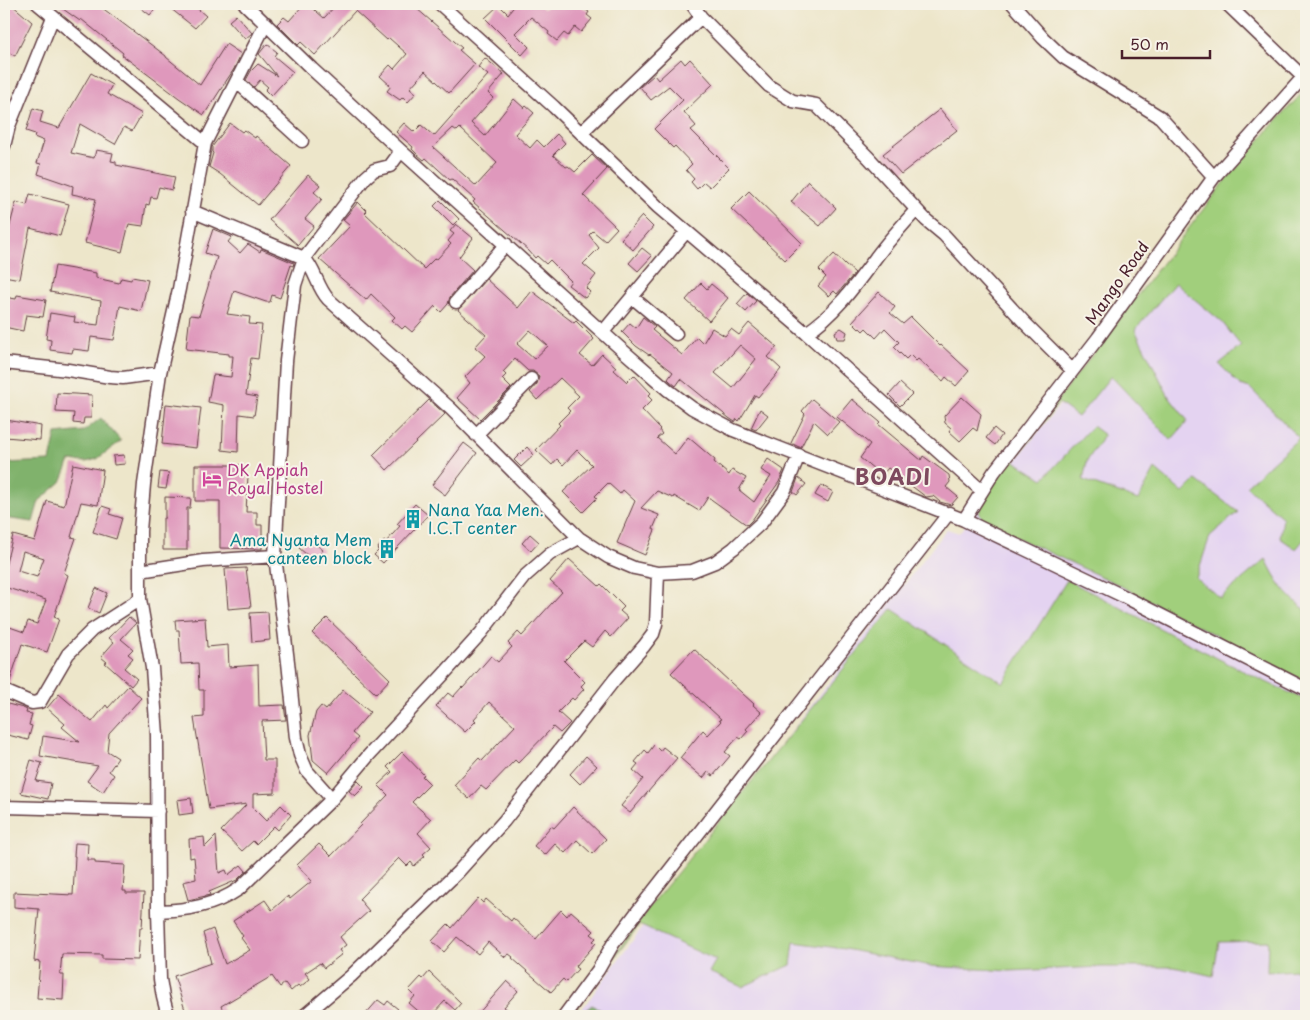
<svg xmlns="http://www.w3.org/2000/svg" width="1310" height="1020" viewBox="0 0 1310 1020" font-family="'Playpen Sans',sans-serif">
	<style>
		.built { fill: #e4d3f1 }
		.green { fill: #a1cf7c; stroke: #767754 }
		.forest { fill: #80b26c; stroke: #65684c }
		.building { fill: #df98bc; fill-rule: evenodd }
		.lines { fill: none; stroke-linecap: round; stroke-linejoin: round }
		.minor-casing { stroke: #623d43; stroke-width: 15 }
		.minor { stroke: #fff; stroke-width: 12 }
		.labels { text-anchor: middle; stroke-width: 4; stroke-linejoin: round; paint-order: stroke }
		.street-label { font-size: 16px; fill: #4a1f2b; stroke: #f7f3e8 }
		.hotel-label { font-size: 16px; fill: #b23c85; stroke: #f7f3e8; text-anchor: start }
		.culture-label { font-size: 16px; fill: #0d838f; stroke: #f7f3e8; text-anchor: start }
		.district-label { font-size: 21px; font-weight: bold; letter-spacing: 1px; fill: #7e495e; stroke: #f7f3e8 }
	</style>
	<rect width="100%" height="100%" fill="#f7f3e8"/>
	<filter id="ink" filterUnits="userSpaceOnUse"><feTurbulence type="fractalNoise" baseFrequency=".02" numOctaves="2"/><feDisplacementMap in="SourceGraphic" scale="10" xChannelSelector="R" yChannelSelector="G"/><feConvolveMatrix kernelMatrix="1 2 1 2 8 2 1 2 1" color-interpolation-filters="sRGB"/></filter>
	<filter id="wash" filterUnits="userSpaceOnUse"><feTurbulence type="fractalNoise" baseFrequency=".0096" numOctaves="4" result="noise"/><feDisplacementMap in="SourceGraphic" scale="20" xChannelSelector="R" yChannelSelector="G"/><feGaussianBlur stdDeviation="1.12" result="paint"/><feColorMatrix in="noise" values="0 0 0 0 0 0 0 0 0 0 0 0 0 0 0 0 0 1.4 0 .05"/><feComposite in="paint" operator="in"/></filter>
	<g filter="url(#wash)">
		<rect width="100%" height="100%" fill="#ede6ca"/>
		<path class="built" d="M1306,92V1016H577L678,879L947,529L959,533Z"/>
		<path class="green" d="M1306,89V119L1303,125L1306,127V537L1296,549L1280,538L1283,518L1246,486L1299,438L1250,388L1240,385L1219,364L1241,346L1222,322L1175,283L1135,330L1169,397L1188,421L1171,440L1111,376L1078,417L1059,403L1014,461L1043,479L1092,426L1104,435L1087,461L1083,480L1138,500L1155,469L1183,493L1196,480L1238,512L1210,536L1196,578L1220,598L1266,559C1276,580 1286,596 1306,610V682L1115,583L985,523L979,512L983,498L1218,190L1270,128Z
			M1067,580C1147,620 1224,665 1306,700V972L1295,970L1267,972L1268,941L1219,942L1213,976L1174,967H1102L1009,971L931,966L845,949L794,942L791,965L742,987L709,972L716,960L639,925L571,1016H569L652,904L892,609L1003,683Z"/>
		<path class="forest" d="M101,418L121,441L97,459L86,462L70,461L61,482L39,501L33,522L4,518V463L50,461L56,434L84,431Z
			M592,1005L611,1016H580L581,1014Z"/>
		<g id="blocks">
			<path class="building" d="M4,4H11L32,22L15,56L4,50V21L8,15L4,12Z
				M56,4H97L166,56V57L200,85L226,44L241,54L234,69L204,115L179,98L122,55L123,53L81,19L80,21Z
				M136,4H159L150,15Z
				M165,4H192L206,16L195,28Z
				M304,4H308L324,18L337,4H420L416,8L462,48L459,50L475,64L449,93L425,71L410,88L416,93L408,102L403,97L400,100L387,91L391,86L380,76L390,65L394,69L407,54L389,38L387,40L355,11L315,55L301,42L298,45L277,24L284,17L289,21Z
				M516,4H538L544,9L548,4H578L589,12L587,15L592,19L581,32L575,27L568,36L564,33L557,41L548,34L549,32L531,17L515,33L529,47L522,55L485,18L499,5L508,14Z
				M236,15L252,33L245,39L229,21Z
				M267,44L277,52L274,56L293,72L271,96L265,90L268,87L260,80L254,87L246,80L251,71L258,64L277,76L259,54Z
				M485,58L504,74L488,93L493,98L471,123L485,136L514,99L524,108L526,106L534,113L515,134L530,148L537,140L544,147L557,134L565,143L553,155L566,167L568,166L575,172L592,155L607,169L583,195L617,228L605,241L593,231L589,235L599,248L583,264L596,275L586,288L590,292L585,298L568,285L571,281L550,260L546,264L537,256L535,258L529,251L473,202L475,200L452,179L450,180L426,158L424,160L418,155L412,149L413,147L396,132L404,123L414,132L421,125L434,136L488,75L478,67ZM453,128L457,131L460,128L497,163L476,186L433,147Z
				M681,59L685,64L690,59L713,84L684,112L696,126L691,130L729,168L710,187L704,182L697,189L691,182L694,179L686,170L692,164L675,146L673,148L654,129L683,100L669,86L651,100L640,87L654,75L658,80Z
				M91,73L112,85L107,94L142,114L132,131L124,127L115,144L80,124L71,153L94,158L96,150L113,153L111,161L116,162V165L175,177L172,190L159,187L156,198L151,197L149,205L146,204L143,226L129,224L122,252L85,243L96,199L72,194L73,186L38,174L41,164L37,163L44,141L34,137L35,134L26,131L33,108L43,111L40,122L59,128Z
				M940,109L957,130L901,174L883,154Z
				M230,123L242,132L244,130L255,138L256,136L291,166L258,205L220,174L209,167L213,153L212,152V147Z
				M308,175L320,185L314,192L322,199L305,219L314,226L298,245L269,220Z
				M808,181L836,208L820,226L791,202Z
				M749,191L802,243L785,260L731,209Z
				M30,194L69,204L60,236L30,228L20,279L4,276V236L7,237L16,202L27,205Z
				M440,200L459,219L453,225L434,206Z
				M358,202L367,211L365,213L424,269L435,258L437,259L451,244L448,241L454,234L450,231L456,224L473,238L459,257L473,270L450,297L448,304L441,312L435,306L412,332L405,326L402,329L392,320L395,317L371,294L366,300L319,259L350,226L343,220Z
				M642,216L653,227L633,250L621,239Z
				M213,229L232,237L228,242L240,253L248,244L260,252L261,249L294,263L293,266L291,265L280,298L272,295L270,302H266L234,291L227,314L250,317L249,324L262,325L258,359L251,358L246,395L257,397L254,416L239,414L238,452L222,450L224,405L208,402L213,375L231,377L233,356H229V354L186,349L190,315L199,316L217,257L205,253Z
				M642,248L652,256L638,271L629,263Z
				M834,254L855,273L837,294L834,291L829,296L818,286L826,277L819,270Z
				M55,266L96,273V278L119,283L121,278L131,280L132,277L148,280L141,311L120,306L114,340L91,337L89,351L73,349L72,353L50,350L51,340L46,339L50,313L75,317L74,322L98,325L101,301L50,292Z
				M486,279L518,308L532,291L574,323L576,321L594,339L580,355L592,365L602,354L616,367L614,370L627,382L634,375L651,393L648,396L652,400L642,410L660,429L659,430L662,434L657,438L675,454L688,437L715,460L714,462L729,475L732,470L746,478L739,490L754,502L771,476L761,470L768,459L784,470L779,482L752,520L747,525L708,497L699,511L674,496L673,498L657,491L641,508L659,515L653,529L655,530L645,555L617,543L635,501L623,490L620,494L608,483L595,496L597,498L583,512L563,492L592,465L577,450L563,465L557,459L552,465L536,450L560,425L558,423L570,411L567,408L579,396L560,378L537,400L530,392L537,384L539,376L533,371H528L515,359L503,372L506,375L502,379L511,388L480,419L457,398L470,383L465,377L485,356L475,347L486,335L458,310ZM530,330L548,346L534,359L517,344Z
				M701,283L707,289L711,284L728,298L709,321L686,300Z
				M879,292L895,307L890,313L903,324L911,317L940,346L941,345L969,371L956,386L946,377L943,381L918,359L916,361L910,355L906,359L894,347L899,342L885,328L876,338L866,328L863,331L860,328L859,329L852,322Z
				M747,293L756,301L746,312L737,304Z
				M17,295L46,300L43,317L26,315L23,331L4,327V297L16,299Z
				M643,317L655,327L652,330L682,355L697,337L703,343L712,328L725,336L731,329L739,335L749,323L777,347L768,357L781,369L758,397L755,395L739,421L737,419L735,422L729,418L681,379L676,386L670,381L668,379L673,372L650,354L649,355L636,346L622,332L630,323L636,328ZM740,345L756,359L733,388L715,373Z
				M841,328L847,332L845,339H837L835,332Z
				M900,383L912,394L900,406L889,395Z
				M57,393L92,395L91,418H84L83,424L73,423L74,413L56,412Z
				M962,397L981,414L977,431L973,428L960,441L949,431L951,428L945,423L944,416Z
				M812,399L839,422L828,434L814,421L801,447H799L791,443L805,414L802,411Z
				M852,399L880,422L878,424L921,460L923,456L949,475L950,482L946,487L958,497L951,505L940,502L933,496L926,497L888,468L882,475L860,458L870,444L837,417Z
				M429,400L445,414L387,470L373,455Z
				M166,404L201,408L196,448L162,444Z
				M760,409L768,415L756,430L751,428Z
				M6,420L41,426L40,440L5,437Z
				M994,428L1002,435L995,445L986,438Z
				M464,443L477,453L445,495L432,485Z
				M527,447L534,455L521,467L514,460Z
				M124,455L125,464L114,465L113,456Z
				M73,464L103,470L98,505L81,502L71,537L76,538L64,573L68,575L54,617L59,619L47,652L22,644L9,684L4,683V625L24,632L28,621L37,624L46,600L4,587V571L13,535L35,541L47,501L64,506ZM23,551L44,558L37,577L18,571Z
				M195,465H242V473L248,475L246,512H257V525H262V549L220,548V501H195Z
				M160,472L169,473L166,489L158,488Z
				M798,478L806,484L797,495L793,492Z
				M821,485L833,492L828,502L815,495Z
				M165,497L191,498L190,508H187V550H163V518H165Z
				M415,504L428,515L383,563L374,555L379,550L377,549L384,541L386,542L400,526L397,524Z
				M102,506L111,509L109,514L122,518L116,539L93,532Z
				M530,534L539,542L531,551L522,543Z
				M308,538L323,550L314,561L299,548Z
				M569,559L599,586L601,584L624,607L620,611L628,618L611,637L605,631L592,647L584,641L564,661L585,682L581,686L584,689L574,700L572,698L558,712L570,723L560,733L553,727L518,763L515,760L486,790L481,786L469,799L454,785L479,758L482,761L515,726L489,702L474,719L476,721L465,732L436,706L448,693L453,697L462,687L463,688L491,656L498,662L512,647L508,643L518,632L522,636L562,592L550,581Z
				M246,568L251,607L228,609L225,569Z
				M96,588L107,593L99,613L88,608Z
				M268,612L270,640L252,642L250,613Z
				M129,617L136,623L121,639L133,649L128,654L133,658L124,668L137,679L131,686L105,663L107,662L101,657L114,642L109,638Z
				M205,618L207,647L228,645L229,667L258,665L259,706L284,705L286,720L262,721L264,760H275V793L253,794V808L266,821L281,805L291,815L278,830L274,826L256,844L253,841L242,851L221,831L247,804L209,809L194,718L204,717V690H199L198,663L181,664L179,630H176L175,620Z
				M327,618L390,679L376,694L312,633Z
				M694,649L754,704L753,705L761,712L746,729L748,731L741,739L738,737L725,752L730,756L713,776L708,772L703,778L680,758L703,730L708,735L721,721L719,720L721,719L671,673Z
				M128,686L141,698L109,733L107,751L118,758L109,771L114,775L103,792L87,781L98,766L40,756L43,736L80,742L62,727L65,724L47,708L59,694L92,722L106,705L108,708Z
				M343,690L370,712L352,733L358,738L328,773L313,760L310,735L316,712L321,706L326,710Z
				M4,703L23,708L27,710L26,713L32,714L29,725L32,726L28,740L4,734Z
				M654,745L660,751L663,747L677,758L630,813L621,806L643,779L633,770L638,764L635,762L645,750L648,753Z
				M402,752L424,775L422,776L430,784L412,802L431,819L418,833L431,847L423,854L425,856L414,866L411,862L407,866L399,858L359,899L369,911L340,937L346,945L339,950L342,954L324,968L320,963L305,973L310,979L300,987L298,985L291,991L285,983L280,987L272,976L221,1006L225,1016H187L174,976L211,963L203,933L213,929L225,964L250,950L241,938L243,936L233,921L265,900L272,910L288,896L290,899L312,881L297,865L319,844L331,856L361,825L360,824L388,795L378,785L392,772L387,767Z
				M586,756L597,766L580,784L570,774Z
				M31,760L42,763L36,781L51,783L48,799L21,793Z
				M358,781L364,787L355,796L349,791Z
				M191,798L193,813L179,815L177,800Z
				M573,807L606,839L592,854L577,840L565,853L555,844L545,855L534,846L551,826L554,828Z
				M216,836L219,873L226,870L228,875L241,865L246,871L237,880L209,892L210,895L188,900L183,882L196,879L194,857L190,858L189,839L204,837L205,847Z
				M75,843L88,844L87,860H95V863L125,865L123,891H126V893H144L142,928H140L138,960L102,959V955L62,954L60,975H64L63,1000L37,998L40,962L34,961L39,909L14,907V892L73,895L75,856H74Z
				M478,898L483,903L486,899L511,921L513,918L536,939L561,910L567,916L571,911L594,931L591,934L596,938L593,941L596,943L575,967L578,969L566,982L563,979L551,992L512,958L513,957L509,954L505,957L488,942L478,954L457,937L444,952L432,941L448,924L452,928Z
				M429,972L461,1003L455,1010L445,1001L431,1016H424L409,1003L415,996L409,990L421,977L423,979Z
				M507,981L518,991L504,1007L509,1011L504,1016H476Z
				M378,1000L385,1005L388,1001L398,1009L392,1016H364Z"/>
		</g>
	</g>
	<g filter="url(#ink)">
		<use href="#blocks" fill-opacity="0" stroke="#623d43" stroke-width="1"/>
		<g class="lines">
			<g class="minor-casing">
				<path id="minor" d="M38,4L205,143
					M245,4L312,69L401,151L620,348L668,390L692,408L733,430L964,520L1123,596L1306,689
					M440,4L554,107L658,207L806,333L982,491
					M692,4L701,17L769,86L793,101L816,105L868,157L926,220L944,235L1025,323L1072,370
					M1013,4L1043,38L1063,57L1160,117L1214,177
					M1227,4L1303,77
					M237,82L302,141
					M581,133L701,17
					M4,146L9,126L53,17
					M192,211L304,258C315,269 317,287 328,299L451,409L579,538L608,557L634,568L658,573L692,571L715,562L734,548L762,522L784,492L799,455
					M632,297L676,334
					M456,302L506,244
					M603,332L686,232
					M806,333C834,315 854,287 874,260C887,242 902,226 916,210
					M4,363L68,370L110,377L123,378L160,373
					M476,435L531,379
					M964,520L994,472L1098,338L1214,177L1306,74
					M140,571L203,561L275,556
					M4,691L32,703L40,702L68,654L92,630L140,599
					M332,799L307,771L300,755L296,738L288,662L275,556L286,361L295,285L304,258L365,178L374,170L390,166L401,151
					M4,807L158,811
					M158,911C188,910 214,906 239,889L332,799L369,755L443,675L481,633L524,577L550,554L579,538
					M168,1016L163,997L160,979L158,911L157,735L152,668L140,599V531L144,484L160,373L179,289L205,143L266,23
					M304,1016L351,976L458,872L504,821L615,679L644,646L653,634L656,624L658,573
					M564,1016L598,970L613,944L637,912L949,513"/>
			</g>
			<use href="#minor" class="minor"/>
		</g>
	</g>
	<defs>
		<g id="hotel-bare" transform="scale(1.5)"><path d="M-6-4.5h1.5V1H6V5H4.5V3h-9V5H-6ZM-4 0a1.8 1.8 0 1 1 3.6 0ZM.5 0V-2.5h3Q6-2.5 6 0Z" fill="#d1479c" stroke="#f7f3e8" stroke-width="2.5" paint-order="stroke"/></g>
		<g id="building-bare" transform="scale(1.5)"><path d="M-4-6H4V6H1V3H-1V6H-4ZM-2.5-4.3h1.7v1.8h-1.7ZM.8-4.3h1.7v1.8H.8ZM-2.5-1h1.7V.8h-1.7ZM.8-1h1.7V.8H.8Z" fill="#0f9aa8" stroke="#f7f3e8" stroke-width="2.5" paint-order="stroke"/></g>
	</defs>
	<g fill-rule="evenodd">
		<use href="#hotel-bare" x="212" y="479"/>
		<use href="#building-bare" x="413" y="519"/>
		<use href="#building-bare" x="387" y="549"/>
	</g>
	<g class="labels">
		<g class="street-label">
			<text transform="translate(1117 283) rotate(-55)" y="6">Mango Road</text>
		</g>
		<g class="hotel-label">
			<text x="227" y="476">DK Appiah<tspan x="227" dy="18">Royal Hostel</tspan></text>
		</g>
		<g class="culture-label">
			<text x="428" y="516">Nana Yaa Men.<tspan x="428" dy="18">I.C.T center</tspan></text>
			<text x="372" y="546" text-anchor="end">Ama Nyanta Mem<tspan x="372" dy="18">canteen block</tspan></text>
		</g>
		<g class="district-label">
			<text x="893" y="485">BOADI</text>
		</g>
	</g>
	<rect width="1310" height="1020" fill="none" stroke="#f7f3e8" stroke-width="20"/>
	<path d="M1122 50v8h88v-8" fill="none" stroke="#4a1f2b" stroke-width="2.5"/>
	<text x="1130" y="50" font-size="15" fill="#4a1f2b" stroke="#f7f3e8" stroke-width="4" paint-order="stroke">50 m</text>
</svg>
